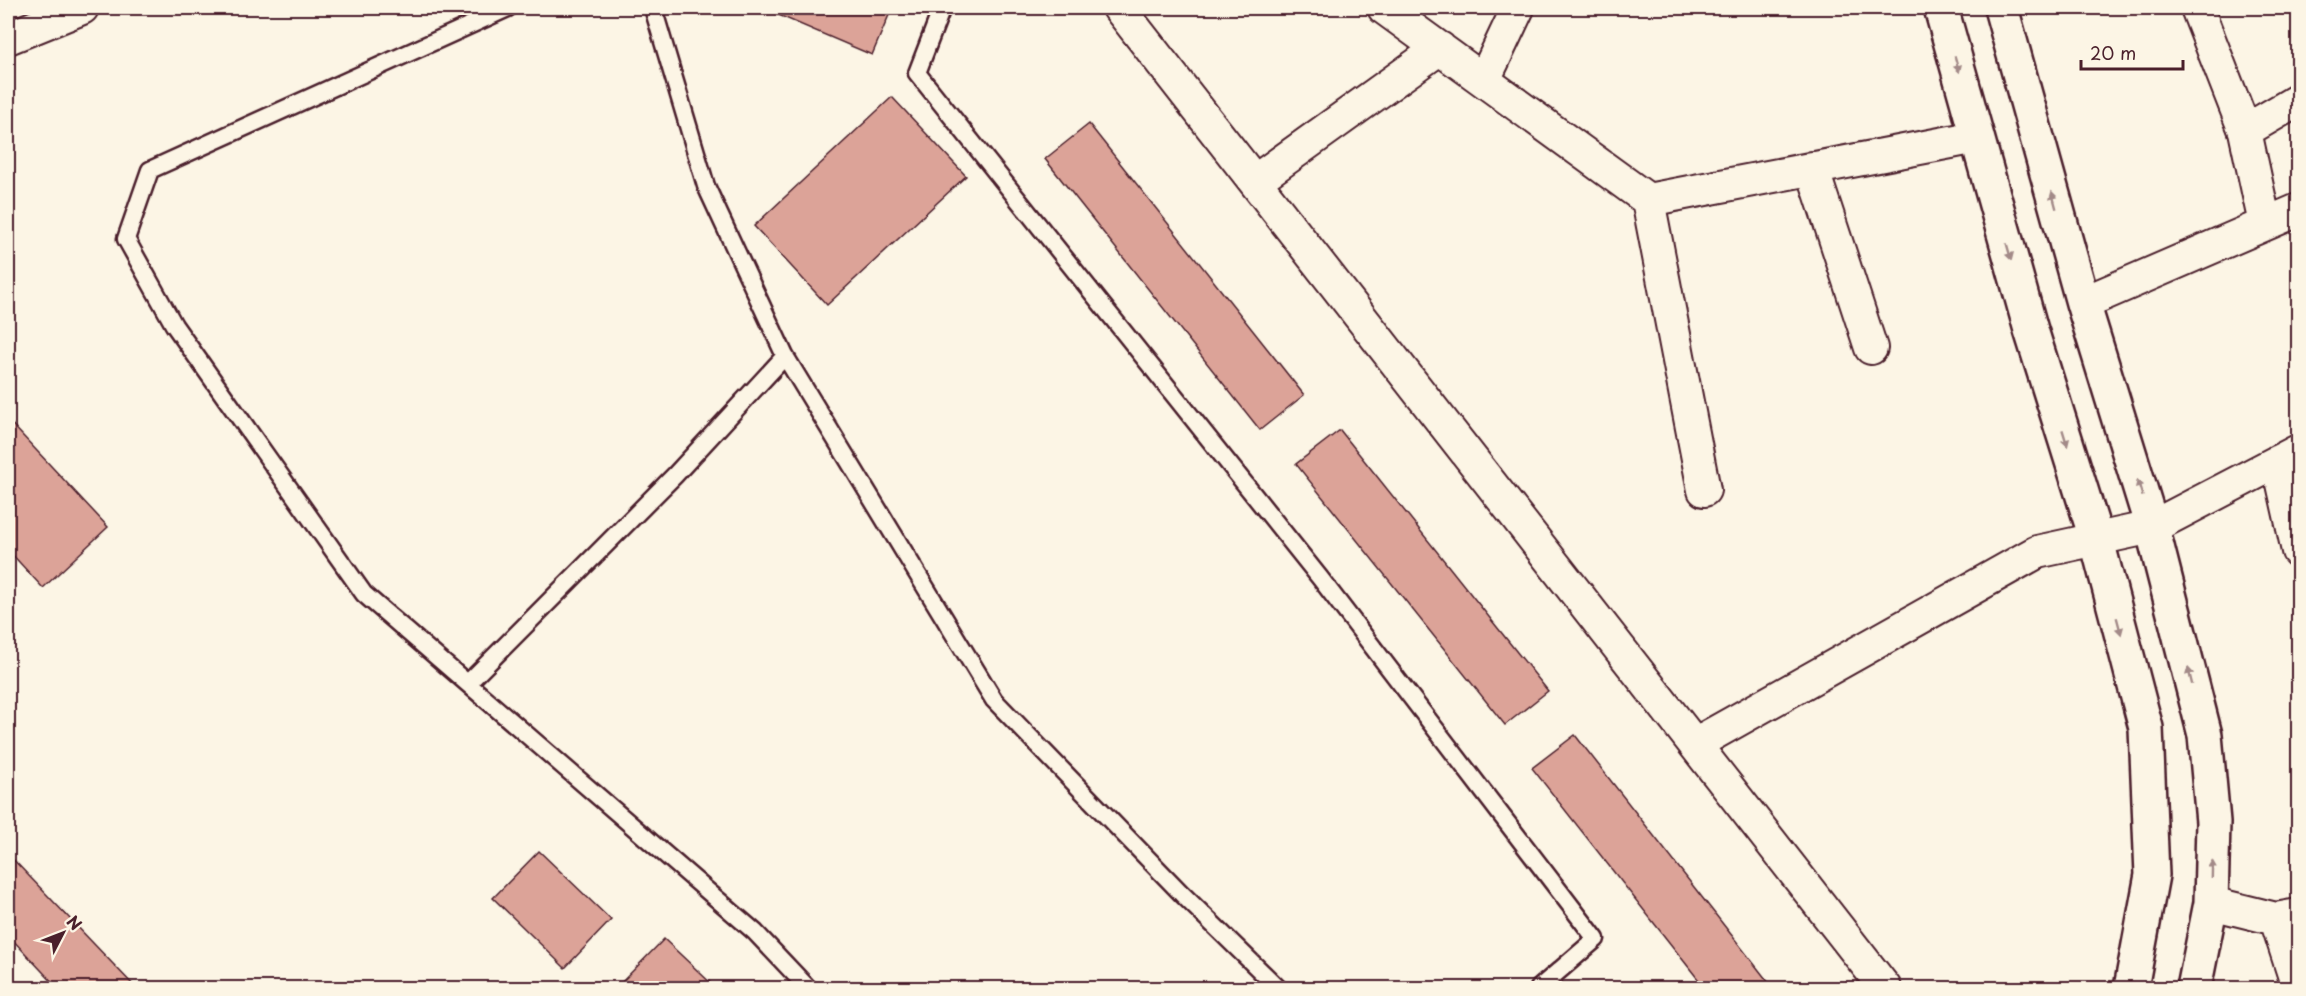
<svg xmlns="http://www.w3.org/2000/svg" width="2306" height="996" viewBox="0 0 2306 996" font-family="'Playpen Sans',sans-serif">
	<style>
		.building { fill: #dca398; stroke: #4a1f2b; stroke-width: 1.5 }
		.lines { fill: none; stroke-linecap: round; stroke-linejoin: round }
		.service-casing { stroke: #4a1f2b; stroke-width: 21 }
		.minor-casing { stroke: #4a1f2b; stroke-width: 36 }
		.tertiary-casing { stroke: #4a1f2b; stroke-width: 38 }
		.service { stroke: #fcf5e5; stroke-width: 16 }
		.minor { stroke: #fcf5e5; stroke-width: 32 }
		.tertiary { stroke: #fcf5e5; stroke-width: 33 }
		.oneway { fill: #a38a88 }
	</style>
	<rect width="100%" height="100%" fill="#fcf5e5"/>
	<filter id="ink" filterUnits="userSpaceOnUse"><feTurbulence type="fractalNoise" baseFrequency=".0167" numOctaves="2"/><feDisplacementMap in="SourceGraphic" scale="12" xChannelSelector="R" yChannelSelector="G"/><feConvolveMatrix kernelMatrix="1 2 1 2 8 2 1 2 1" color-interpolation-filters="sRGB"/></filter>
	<g filter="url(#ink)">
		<path class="building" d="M768,8H892L872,55L769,11Z
			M892,97L966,176L827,305L754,226Z
			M1089,124L1304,395L1260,430L1045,159Z
			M8,420L108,527L43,588L8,550Z
			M1340,430L1548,691L1505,725L1296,464Z
			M1575,735L1773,988H1705L1532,768Z
			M539,851L611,920L565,968L493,898Z
			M8,854L136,988H58L8,935Z
			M664,939L716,988H616Z"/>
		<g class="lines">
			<g class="service-casing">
				<path id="service" d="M508,8L150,170L126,239L174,325L364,594L755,932L808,988
					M942,8L917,73L1320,578L1596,939L1539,988
					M785,356L994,700L1182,894L1278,988
					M468,683L675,475L785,356L706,186L653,8"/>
			</g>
			<g class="minor-casing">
				<path id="minor" d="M1119,8L1885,988
					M1384,8L1648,200L1704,490
					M2197,8L2245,131L2265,224
					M8,38L82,8
					M1484,80L1518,8
					M2245,131L2298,100
					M1812,168L1871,348
					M1255,181L1440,48
					M1648,200L1977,137
					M2083,303L2298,210
					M2278,461L2298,551
					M1695,744L2037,552L2152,527L2298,451
					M2211,903L2276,919L2298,915
					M2276,919L2298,987"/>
			</g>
			<g class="tertiary-casing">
				<path id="tertiary" d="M1941,8L2031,330L2097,541L2146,728L2152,875L2131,988
					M2001,8L2083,303L2152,527L2205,735L2213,822L2211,903L2194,988"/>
			</g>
			<use href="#service" class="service"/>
			<use href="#minor" class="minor"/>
			<use href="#tertiary" class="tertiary"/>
		</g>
		<defs><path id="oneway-solid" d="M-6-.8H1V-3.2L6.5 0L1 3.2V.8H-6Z" transform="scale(1.5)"/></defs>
		<g class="oneway">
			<use href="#oneway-solid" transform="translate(1957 64) rotate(74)"/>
			<use href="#oneway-solid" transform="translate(2054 200) rotate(-105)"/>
			<use href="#oneway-solid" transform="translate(2009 252) rotate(74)"/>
			<use href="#oneway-solid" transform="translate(2065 438) rotate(73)"/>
			<use href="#oneway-solid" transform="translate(2140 488) rotate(-107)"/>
			<use href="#oneway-solid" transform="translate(2119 626) rotate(75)"/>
			<use href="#oneway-solid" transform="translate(2190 676) rotate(-104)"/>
			<use href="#oneway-solid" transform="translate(2212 869) rotate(-89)"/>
		</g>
	</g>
	<rect width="2306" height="996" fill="none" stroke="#fcf5e5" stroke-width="30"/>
	<rect x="15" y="15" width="2276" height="966" fill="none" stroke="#4a1f2b" stroke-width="2" filter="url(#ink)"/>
	<g transform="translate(63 933) rotate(48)" stroke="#fcf5e5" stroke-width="4.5" paint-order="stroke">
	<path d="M0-4.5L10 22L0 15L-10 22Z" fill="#4a1f2b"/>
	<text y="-9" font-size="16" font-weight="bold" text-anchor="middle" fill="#4a1f2b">N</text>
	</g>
	<path d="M2081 60v9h102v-9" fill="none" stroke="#4a1f2b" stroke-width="3"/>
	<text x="2090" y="60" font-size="18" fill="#4a1f2b" stroke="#fcf5e5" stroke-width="4.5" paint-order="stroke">20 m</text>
</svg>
